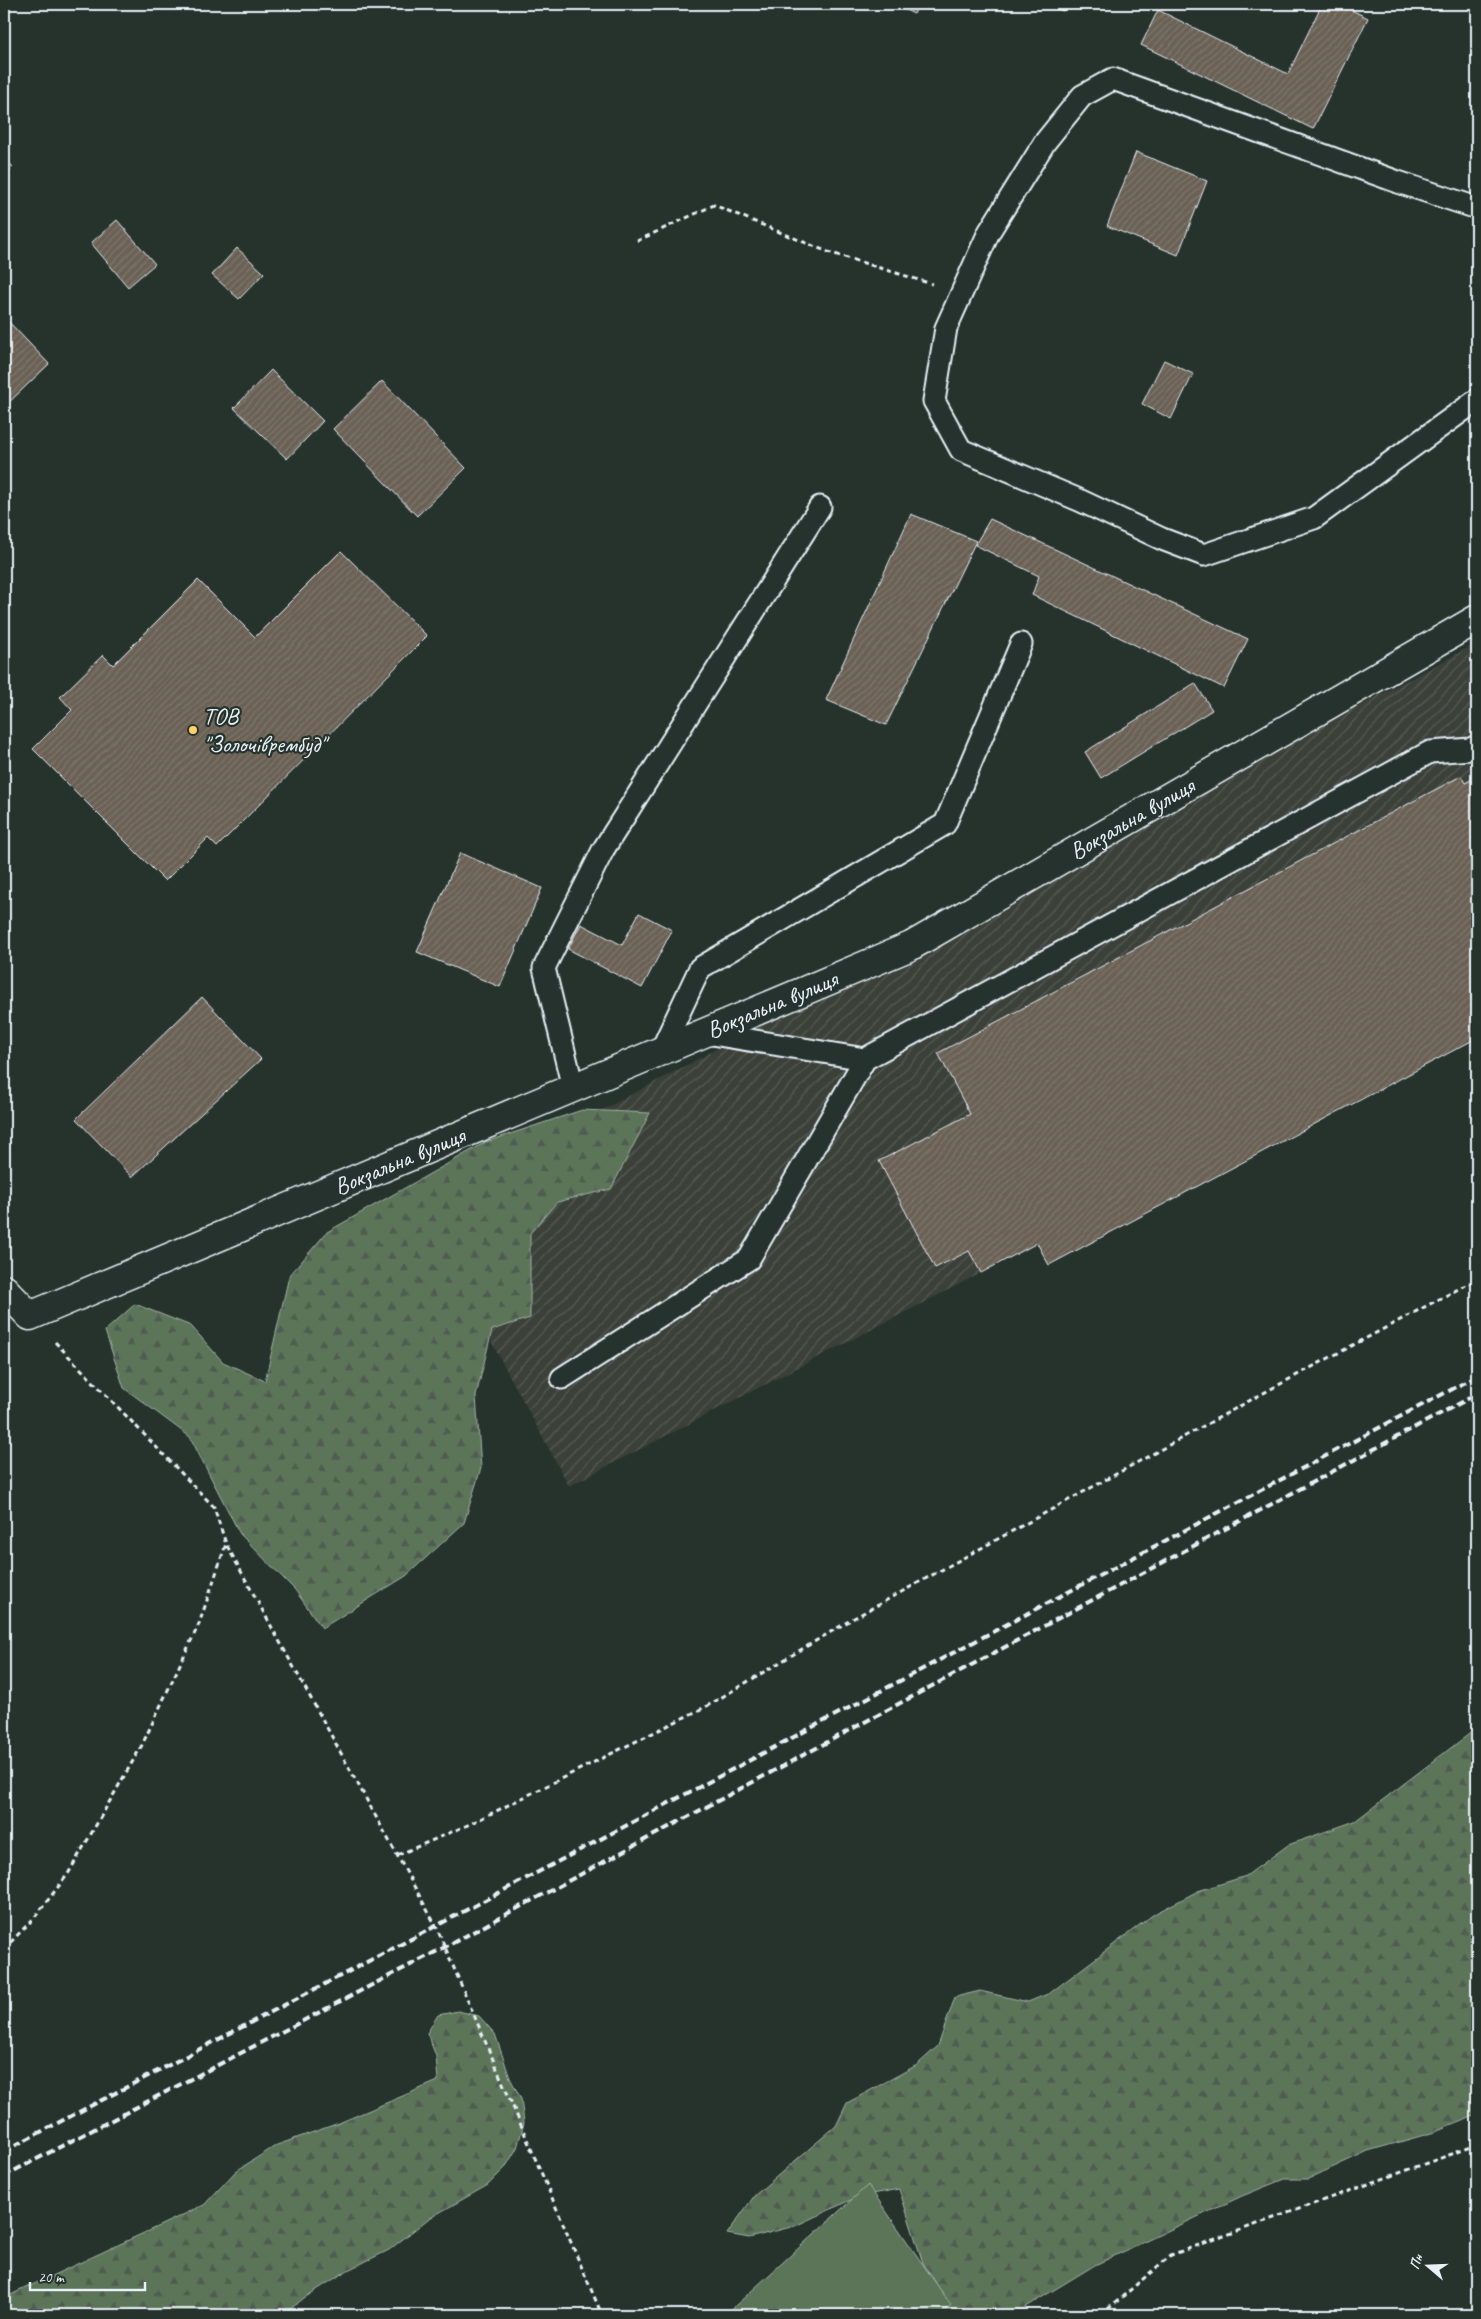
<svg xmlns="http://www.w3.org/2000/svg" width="1481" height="2319" viewBox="0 0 1481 2319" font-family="Caveat,sans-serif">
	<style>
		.industrial { fill: url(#industrial-furrows) }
		.forest { fill: url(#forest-firs); stroke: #a2b2a8 }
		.garden { fill: #5c7459; stroke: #a2b2a8 }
		.building { fill: url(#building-hatch); stroke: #e8f1f8 }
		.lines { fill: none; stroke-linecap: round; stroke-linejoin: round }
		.lane-casing { stroke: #e8f1f8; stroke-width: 25 }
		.street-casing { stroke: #e8f1f8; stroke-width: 31 }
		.path { stroke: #e8f1f8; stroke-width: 3; stroke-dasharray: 5 4; stroke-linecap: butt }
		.lane { stroke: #26332d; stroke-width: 21 }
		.street { stroke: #26332d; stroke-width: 28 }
		.rail { stroke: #e8f1f8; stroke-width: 4; stroke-dasharray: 8 4; stroke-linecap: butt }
		.poi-dot { fill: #ffd166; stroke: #26332d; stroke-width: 2 }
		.labels { text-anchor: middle; stroke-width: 4.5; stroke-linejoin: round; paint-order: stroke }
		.poi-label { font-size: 24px; fill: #e8f1f8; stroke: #26332d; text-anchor: start }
		.street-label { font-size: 24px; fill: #e8f1f8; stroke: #26332d }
	</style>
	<defs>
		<pattern id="industrial-furrows" width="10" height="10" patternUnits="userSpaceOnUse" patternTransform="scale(1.25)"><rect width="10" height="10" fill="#3a4039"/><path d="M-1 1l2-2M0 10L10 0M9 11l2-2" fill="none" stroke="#565c56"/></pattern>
		<pattern id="forest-firs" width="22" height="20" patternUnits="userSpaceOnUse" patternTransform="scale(1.25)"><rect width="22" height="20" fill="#5c7459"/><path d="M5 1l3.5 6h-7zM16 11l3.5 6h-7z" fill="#505c51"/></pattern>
		<pattern id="building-hatch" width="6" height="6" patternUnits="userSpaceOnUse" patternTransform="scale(1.25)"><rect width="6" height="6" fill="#6a6054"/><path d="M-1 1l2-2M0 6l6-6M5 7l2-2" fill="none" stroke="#7f776d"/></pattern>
	</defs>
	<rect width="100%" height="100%" fill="#26332d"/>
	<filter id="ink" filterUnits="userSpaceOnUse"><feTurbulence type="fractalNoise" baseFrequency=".02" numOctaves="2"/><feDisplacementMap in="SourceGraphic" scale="10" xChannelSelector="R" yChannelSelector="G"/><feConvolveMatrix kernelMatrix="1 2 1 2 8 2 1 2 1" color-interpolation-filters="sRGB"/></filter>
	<g filter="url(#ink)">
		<path class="industrial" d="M1477,643V1038L1049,1265L1037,1244L569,1486L419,1208Z"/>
		<path class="forest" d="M582,1110L650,1113L611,1189L557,1202L530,1233V1318L492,1330L476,1396L481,1468L464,1523L406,1576L322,1628L295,1590L240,1534L190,1437L124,1388L105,1331L135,1304L191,1326L223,1362L265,1381L289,1276L327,1232L486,1142Z
			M1477,1728V2115L1435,2132L1368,2151L1308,2179H1284L1242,2196L1095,2265L1013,2315H924L930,2306L936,2283L923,2263L899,2189L857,2197L795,2226L749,2238L727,2234L755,2195L836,2126L847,2103L917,2065L938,2046L955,1997L980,1991L1028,2002L1050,1993L1154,1914L1198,1891L1246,1876L1288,1845L1355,1821Z
			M458,2011L479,2016L495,2034L510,2078L521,2099L524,2123L517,2148L505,2168L488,2185L428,2219L389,2250L348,2270L304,2298L283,2315H4V2298L204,2205L236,2171L277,2145L339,2123L438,2081L436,2056L427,2033L438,2015Z"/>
		<path class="garden" d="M868,2185L951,2305L940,2315H725Z"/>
		<path class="building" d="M893,4H919L914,14Z
			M1047,4H1066L1063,11Z
			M1322,4H1339L1368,18L1313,129L1141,45L1158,10L1288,74Z
			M1136,152L1207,181L1178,255L1107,226Z
			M4,157L13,167L4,176Z
			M117,220L155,264L128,287L91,243Z
			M237,248L264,273L239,299L212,275Z
			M8,321L49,364L4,407V325Z
			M1164,360L1193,374L1171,419L1142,404Z
			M271,370L323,421L287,459L234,408Z
			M382,381L466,468L417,516L333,429Z
			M1477,468V483L1471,472Z
			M911,514L976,541L886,725L826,700Z
			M990,519L1248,639L1224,688L1032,595L1039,576L975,545Z
			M341,551L427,636L217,847L208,838L165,881L33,749L72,710L60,697L103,655L113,665L198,580L255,637Z
			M1195,683L1212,710L1101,778L1085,752Z
			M1461,776L1465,783L1477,777V1038L1049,1265L1037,1243L981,1273L969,1251L935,1268L879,1161L970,1114L938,1053Z
			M460,853L542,888L500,987L417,952Z
			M639,913L672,930L642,988L568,949L581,924L622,945Z
			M202,997L261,1059L132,1177L76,1119Z"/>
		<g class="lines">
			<g class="lane-casing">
				<path id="lane" d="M1477,208L1398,182L1113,79L1082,96L1045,142L989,232L946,328L934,401L961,450L1079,500L1162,539L1204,555L1314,518L1477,400
					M706,1033L865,1059
					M661,1051L700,968L945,824L1021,644
					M573,1088L544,968L603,850L820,507
					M562,1378L749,1259L865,1059L1430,752L1471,749L1477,746"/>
			</g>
			<g class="street-casing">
				<g id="street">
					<path id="s1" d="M4,1289L30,1316L911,946L1477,619"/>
				</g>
			</g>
			<path class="path" d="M637,241L714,205L828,252L932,284
				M55,1342L214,1507L226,1544L436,1926L602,2315
				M398,1855L470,1824L707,1706L854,1618L1269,1390L1477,1279
				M4,1949L35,1917L68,1874L142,1745L199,1624L226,1544
				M1101,2315L1171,2255L1477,2145"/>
			<use href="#lane" class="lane"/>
			<use href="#street" class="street"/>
			<path class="rail" d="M4,2151L436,1926L1477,1376
				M4,2176L445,1947L1477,1394"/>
		</g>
	</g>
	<circle class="poi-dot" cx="193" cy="730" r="5"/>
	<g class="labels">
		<g class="poi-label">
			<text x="203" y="724">ТОВ<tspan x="203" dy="28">"Золочіврембуд"</tspan></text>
		</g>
		<g class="street-label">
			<text dy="8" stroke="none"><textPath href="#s1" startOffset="1248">Вокзальна вулиця</textPath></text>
			<text dy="8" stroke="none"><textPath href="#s1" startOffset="842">Вокзальна вулиця</textPath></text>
			<text dy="8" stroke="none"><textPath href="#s1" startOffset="438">Вокзальна вулиця</textPath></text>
		</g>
	</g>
	<rect width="1481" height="2319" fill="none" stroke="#26332d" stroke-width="20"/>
	<rect x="10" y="10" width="1461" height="2299" fill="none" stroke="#e8f1f8" stroke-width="2" filter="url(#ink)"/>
	<g transform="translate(1428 2266) rotate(289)" stroke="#26332d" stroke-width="4" paint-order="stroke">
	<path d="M0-4L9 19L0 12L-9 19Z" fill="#e8f1f8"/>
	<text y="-8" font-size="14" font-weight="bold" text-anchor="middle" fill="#e8f1f8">Пн</text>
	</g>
	<path d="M30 2282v8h115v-8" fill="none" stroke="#e8f1f8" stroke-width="2.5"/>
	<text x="38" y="2282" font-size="15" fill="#e8f1f8" stroke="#26332d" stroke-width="4" paint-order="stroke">20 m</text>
</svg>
